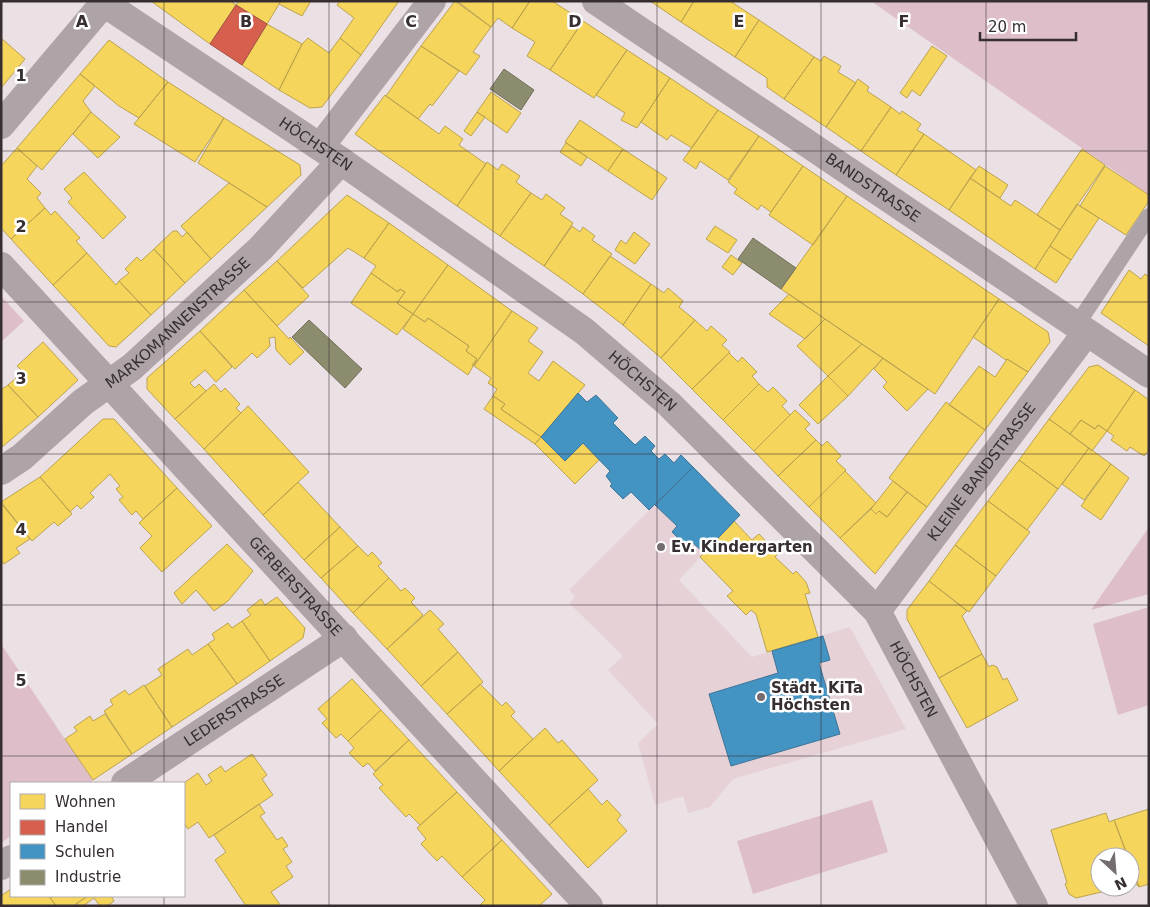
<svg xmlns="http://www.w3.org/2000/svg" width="1150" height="907" viewBox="0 0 1150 907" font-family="'DejaVu Sans',sans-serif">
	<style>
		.built { fill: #e6d1d7 }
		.green { fill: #debec8 }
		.homes { fill: #f6d55c; stroke: #bca34f }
		.shops { fill: #d6604d; stroke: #a65145 }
		.schools { fill: #4393c3; stroke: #3f7597 }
		.industry { fill: #8c8c6e; stroke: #72705c }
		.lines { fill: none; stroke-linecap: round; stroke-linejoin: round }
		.lane { stroke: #aea4a8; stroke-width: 16 }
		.street { stroke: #aea4a8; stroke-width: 28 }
		.grid { fill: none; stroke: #362e31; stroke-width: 1; stroke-opacity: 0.55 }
		.poi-dot { fill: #756c6f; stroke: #fff; stroke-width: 2 }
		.labels { text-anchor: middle; stroke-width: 5; stroke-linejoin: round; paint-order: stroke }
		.street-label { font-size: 15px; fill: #362e31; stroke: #fff }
		.poi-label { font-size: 15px; font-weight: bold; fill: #362e31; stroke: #fff; text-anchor: start }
		.grid-label { font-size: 16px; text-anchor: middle; font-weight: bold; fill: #362e31; stroke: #fff; stroke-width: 5; stroke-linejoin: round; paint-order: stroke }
	</style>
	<rect width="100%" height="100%" fill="#ebe0e3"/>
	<path class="built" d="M693,467L740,515L679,580L752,657L850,627L906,729L733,779L710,807L688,813L683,796L655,805L638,743L658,724L608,670L623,656L569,603L575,597L569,590Z"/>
	<path class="green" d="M871,1H1149V195Z
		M1,296L24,321L1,342Z
		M1149,527V594L1091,610Z
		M1149,607V705L1118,715L1093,624Z
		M1,644L93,781L89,783H11V836L1,843Z
		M872,800L888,852L753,894L737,841Z"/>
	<path class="homes" d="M151,1H230L236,5L210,44Z
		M239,1H281L267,24L236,5Z
		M281,1H311L302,16L279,4Z
		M340,1H399L361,55L340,38L354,18L337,5Z
		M455,1L491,27L473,52L480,56L466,75L421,46Z
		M457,1H530L512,28L498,18L491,27Z
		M530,1H552L583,21L550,70L527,56L535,42L512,28Z
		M650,1H694L681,22Z
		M694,1H730L759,20L735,57L681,22Z
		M759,20L814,57L784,99L767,87V78L735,57Z
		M583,21L627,50L594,98L550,70Z
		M267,24L302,44L279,90L242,65Z
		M1,38L25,59L1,88Z
		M308,38L329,53L340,38L361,55L322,107L310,108L279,90L302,44Z
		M109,40L168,82L139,118L119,106L80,74Z
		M421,46L459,71L432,106L430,104L418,119L386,96Z
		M932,46L947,56L920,96L912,90L907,98L900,93Z
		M627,50L670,78L637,128L621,120L625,113L596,95Z
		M824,56L841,66L838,72L856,83L826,127L784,99L814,57L821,61Z
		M80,74L95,86L83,101L91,112L42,170L17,148Z
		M670,78L718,110L692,148L671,135L667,140L641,122Z
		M858,79L869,87L867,91L891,107L861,151L826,127Z
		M168,82L224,118L195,162L134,124Z
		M491,92L521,113L507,133L477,112Z
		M385,95L439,134L445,126L463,139L459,145L486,164L457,206L355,134Z
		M891,107L900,114L902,111L921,124L917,130L924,134L896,175L861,151Z
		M718,110L759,136L728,180L700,161L696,169L683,160Z
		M91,112L120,137L98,158L73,134Z
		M477,112L485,117L471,136L464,131Z
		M224,118L300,165L301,175L267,207L198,163Z
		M580,120L623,149L608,171L565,142Z
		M924,134L976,170L949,210L896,175Z
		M759,136L803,166L771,212L761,205L758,210L734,193L737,189L728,182Z
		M566,143L587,157L581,166L560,152Z
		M17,148L37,166L27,179L41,193L37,198L45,208L11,239L1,228V166Z
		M623,149L667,178L652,200L608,171Z
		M1082,149L1105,165L1060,230L1037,215Z
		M487,162L498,170L502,164L520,176L516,182L531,193L500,236L457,206Z
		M803,166L847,196L813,245L769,215Z
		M979,166L1008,185L1000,198L970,178Z
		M1105,166L1149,195V201L1126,235L1080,206Z
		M84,172L126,217L103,239L68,202L72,198L64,189Z
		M970,178L1011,206L1015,200L1060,230L1035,269L949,210Z
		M229,183L267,207L211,259L181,226Z
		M531,193L542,200L546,194L565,208L560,214L573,223L544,266L500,236Z
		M347,195L389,223L364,258L348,248L303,288L277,261Z
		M847,196L999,299L935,394L781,289Z
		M1077,204L1099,218L1071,260L1050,246Z
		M45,208L51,215L55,211L80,238L76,241L87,253L53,285L11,239Z
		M389,223L448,265L413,314L397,303L405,292L400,289L398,292L371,273L376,266L364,258Z
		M572,226L580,232L583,227L595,236L592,240L612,254L583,294L544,266Z
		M715,226L737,240L728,253L706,239Z
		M173,231H177L182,237L187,232L211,259L185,283L154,249Z
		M634,232L650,244L635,264L615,250L621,240L626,244Z
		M1050,246L1071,260L1056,283L1035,269Z
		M154,249L185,283L151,315L119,281L129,273L125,269L137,257L141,261Z
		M87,253L116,285L119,281L151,315L116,347L109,346L53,285Z
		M731,255L742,263L733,275L722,267Z
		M610,256L651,284L623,325L583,294Z
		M277,261L309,296L277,326L244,290Z
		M448,265L512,311L474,366L472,365L477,359L466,351L469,346L428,318L425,322L413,314Z
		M1129,270L1141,279L1145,274L1149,277V346L1101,313Z
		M371,273L398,292L400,289L405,292L397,303L413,314L397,335L351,303Z
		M651,284L664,293L668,288L683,301L679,307L695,320L661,358L623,325Z
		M244,290L289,339L290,337L304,352L290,365L276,350L275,337L269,338L270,346L257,358L252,353L235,369L200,331Z
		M789,294L825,319L805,339L769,314Z
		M999,299L1048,332L1050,342L1028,372L1007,359L1006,360L973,337Z
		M512,311L538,328L528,341L543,352L528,373L539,381L553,361L585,385L541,437L501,409L505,404L493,396L497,389L488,383L491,378L474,366Z
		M413,314L425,322L428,318L469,346L466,351L477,359L468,375L403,329Z
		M825,319L862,344L828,376L797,346Z
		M695,320L707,331L711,326L727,340L722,345L730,352L692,389L661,358Z
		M200,331L232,367L216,382L205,370L190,383L195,388L199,384L206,391L175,419L147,389V378Z
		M43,342L78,380L38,417L8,385L23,372L17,366Z
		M862,344L883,358L848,396L828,376Z
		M729,353L738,362L742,357L757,372L752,376L759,384L723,420L692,389Z
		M883,358L928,389L907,411L883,387L887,382L874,369Z
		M1007,359L1028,372L985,430L949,405L979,366L995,377Z
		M1098,365L1135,390L1107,431L1098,425L1095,429L1081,420L1070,434L1049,419L1089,367Z
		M828,376L848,396L818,424L799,405Z
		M214,384L221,392L225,388L240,404L236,408L241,413L204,449L175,419Z
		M759,384L768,392L773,387L787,401L782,406L790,415L754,451L723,420Z
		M8,385L38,417L2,447L1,390Z
		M1135,390L1149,400V450L1144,456L1130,447L1127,451L1111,440L1114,436L1107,431Z
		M493,396L505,404L501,409L541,437L535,444L484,409Z
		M946,402L985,430L927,507L889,478Z
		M248,406L309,472L263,515L204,449Z
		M795,410L810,424L805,429L816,440L778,476L754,451Z
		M103,419H114L177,488L143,519L136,511L132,515L119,500L123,497L116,489L120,486L110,474L90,493L94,497L81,509L77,505L70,512L40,477Z
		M1049,419L1089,448L1058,489L1019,460Z
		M1081,420L1095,429L1098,425L1107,431L1092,451L1070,434Z
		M541,437L565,461L583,443L599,460L575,484L535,444Z
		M816,440L822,446L827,441L841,456L836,461L846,470L809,507L778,476Z
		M1089,448L1111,464L1084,500L1062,484Z
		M1019,460L1058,489L1027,530L988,501Z
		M1111,464L1129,478L1101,520L1081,506Z
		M845,471L876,503L840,538L809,507Z
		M40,477L72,514L58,526L54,522L32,541L1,502Z
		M893,481L907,492L887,517L879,511L876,514L871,509Z
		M298,482L340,527L304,560L263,515Z
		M177,488L212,526L162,572L140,548L152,536L139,523Z
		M907,492L927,507L875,574L840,538L871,509L876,514L879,511L887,517Z
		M988,501L1030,532L996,576L955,545Z
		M1,503L30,539L16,548L20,553L4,564L1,560Z
		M734,521L752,540L759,534L778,554L775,557L793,574L796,571L806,582L810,593L805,594L818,637L767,652L756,614L751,610L746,615L727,596L733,591L700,557Z
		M340,527L358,546L321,578L304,560Z
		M227,544L253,571L228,601L214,611L196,590L182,604L174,593Z
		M955,545L996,576L969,612L929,581Z
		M358,546L368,556L372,552L382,563L378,566L389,578L353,613L321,578Z
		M389,578L401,591L405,588L415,598L411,602L423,615L387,649L353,613Z
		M929,581L967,611L962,616L982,654L939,678L907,619V610Z
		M277,597L305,628L303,638L270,661L242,621L251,615L247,610L261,599L265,605Z
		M430,610L444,624L438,629L458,652L421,686L387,649Z
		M242,621L270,661L237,684L208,644L215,639L212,634L228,623L232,628Z
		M208,644L237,684L172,727L145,686L162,675L158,669L188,649L192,655Z
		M458,652L483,682L447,714L421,686Z
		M982,654L989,667L992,665L997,667L1003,680L1007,678L1018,700L967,728L939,678Z
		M352,679L381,710L348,741L341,734L336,738L322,723L327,719L318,709Z
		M480,684L502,706L506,702L515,712L511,716L533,739L499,771L447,714Z
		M144,685L172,727L132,754L104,711L113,705L110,700L125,690L129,695Z
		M381,710L409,740L375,771L368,763L363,767L349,753L354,748L348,741Z
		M105,714L132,754L93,780L65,739L77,731L74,727L90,716L93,721Z
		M545,728L558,743L562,740L598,780L549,825L499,771Z
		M409,740L457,792L420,825L409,814L406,817L379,788L383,785L373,774Z
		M252,754L267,775L262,779L273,795L209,838L198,822L188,829L184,823V783L198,773L206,785L212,781L208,775L221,766L225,772Z
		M588,789L602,805L607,800L621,815L617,820L627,831L588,868L549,825Z
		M457,792L502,840L462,877L442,856L437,861L421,844L426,839L417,828Z
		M259,804L265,813L260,816L277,840L282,837L288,846L283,849L292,862L286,866L293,877L271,892L281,906H246L215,860L226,852L214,835Z
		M1149,809V884L1139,887L1130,857H1128L1114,820Z
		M1106,813L1109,822L1114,820L1128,857H1100V887H1114V889L1076,898L1069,894L1065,884L1067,883L1051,830Z
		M502,840L552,894L539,906H479L485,900L462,877Z
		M1130,863L1139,887L1132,880L1130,881Z
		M11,889V896H49L56,906H1V896Z
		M49,896H88L73,906H56Z
		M88,896H111L114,901L107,906H100L94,898L83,906H78L77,903Z"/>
	<path class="shops" d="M236,5L267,24L242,65L210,44Z"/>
	<path class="schools" d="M578,393L587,402L596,395L618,418L613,423L635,445L645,436L655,446L651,451L659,459L665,454L674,463L681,455L693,467L649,510L631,492L623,499L610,486L612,484L606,476L610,471L583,443L565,461L541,437Z
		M693,467L740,515L704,553L692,542L687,547L672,532L677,526L655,505Z
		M823,636L830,660L819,663L840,734L731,766L709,694L778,673L772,651Z"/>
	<path class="industry" d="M504,69L534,90L521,110L490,89Z
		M753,238L796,268L781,289L738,259Z
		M309,320L362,369L345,388L292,337Z"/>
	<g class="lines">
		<path class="lane" d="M1076,326L1149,216"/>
		<g class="street">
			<path id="s1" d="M101,1L341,161L584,331L669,404L877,611L1034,906"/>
			<path id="s2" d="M596,1L1149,374"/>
			<path d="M1,125L104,3"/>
			<path d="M320,147L432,1"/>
			<path id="s3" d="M1,266L589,906"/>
			<path id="s4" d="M1,471L22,457L83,402L132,367L261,248L341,161"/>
			<path id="s5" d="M877,611L1086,333"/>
			<path id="s6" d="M125,783L344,638"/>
			<path d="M1,866L11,859"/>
		</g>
	</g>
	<path class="grid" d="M164,1V783M329,1V906M493,1V906M657,1V906M821,1V906M986,1V906M1,151H1149M1,302H1149M1,454H1149M1,605H1149M1,756H1149M164,896V906"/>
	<g class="poi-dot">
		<circle cx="661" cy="547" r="5"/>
		<circle cx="761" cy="697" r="5"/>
	</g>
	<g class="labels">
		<g class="street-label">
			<text dy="5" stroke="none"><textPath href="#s1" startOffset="258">HÖCHSTEN</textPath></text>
			<text dy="5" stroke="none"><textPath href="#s2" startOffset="334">BANDSTRASSE</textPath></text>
			<text dy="5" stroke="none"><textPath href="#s4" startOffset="231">MARKOMANNENSTRASSE</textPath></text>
			<text dy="5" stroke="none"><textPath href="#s1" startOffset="662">HÖCHSTEN</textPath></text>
			<text dy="5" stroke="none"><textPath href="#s5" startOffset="174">KLEINE BANDSTRASSE</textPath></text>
			<text dy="5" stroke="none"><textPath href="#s3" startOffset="435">GERBERSTRASSE</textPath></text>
			<text dy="5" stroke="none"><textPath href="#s1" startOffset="1068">HÖCHSTEN</textPath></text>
			<text dy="5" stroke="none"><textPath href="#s6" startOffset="131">LEDERSTRASSE</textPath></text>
		</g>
		<g class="poi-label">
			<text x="671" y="552">Ev. Kindergarten</text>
			<text x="771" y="693">Städt. KiTa<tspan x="771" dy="17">Höchsten</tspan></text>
		</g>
	</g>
	<g class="grid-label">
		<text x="82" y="27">A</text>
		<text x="246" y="27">B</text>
		<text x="411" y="27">C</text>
		<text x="575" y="27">D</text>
		<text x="739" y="27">E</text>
		<text x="904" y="27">F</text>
		<text x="21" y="81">1</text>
		<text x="21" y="232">2</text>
		<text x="21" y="384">3</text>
		<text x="21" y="535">4</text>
		<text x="21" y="686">5</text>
	</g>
	<rect width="1150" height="907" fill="none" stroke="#362e31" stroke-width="5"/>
	<rect x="10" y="782" width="175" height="115" fill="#ffffff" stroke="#afabad"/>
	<rect x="20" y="794" width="25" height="15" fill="#f6d55c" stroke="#afabad"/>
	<text x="55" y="807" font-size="15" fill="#362e31">Wohnen</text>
	<rect x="20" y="820" width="25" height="15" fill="#d6604d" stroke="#afabad"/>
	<text x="55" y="832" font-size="15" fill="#362e31">Handel</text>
	<rect x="20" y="844" width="25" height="15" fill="#4393c3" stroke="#afabad"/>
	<text x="55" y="857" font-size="15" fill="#362e31">Schulen</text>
	<rect x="20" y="870" width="25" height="15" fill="#8c8c6e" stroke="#afabad"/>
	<text x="55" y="882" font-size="15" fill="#362e31">Industrie</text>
	<g transform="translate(1115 872) rotate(154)"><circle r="24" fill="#ffffff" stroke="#afabad"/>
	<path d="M0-4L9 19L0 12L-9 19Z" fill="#756c6f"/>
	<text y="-8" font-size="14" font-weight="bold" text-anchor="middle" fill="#362e31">N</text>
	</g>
	<path d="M980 32v8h96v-8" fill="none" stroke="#362e31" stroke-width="2.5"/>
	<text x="988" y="32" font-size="15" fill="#362e31" stroke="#ffffff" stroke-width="4" paint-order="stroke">20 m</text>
</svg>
